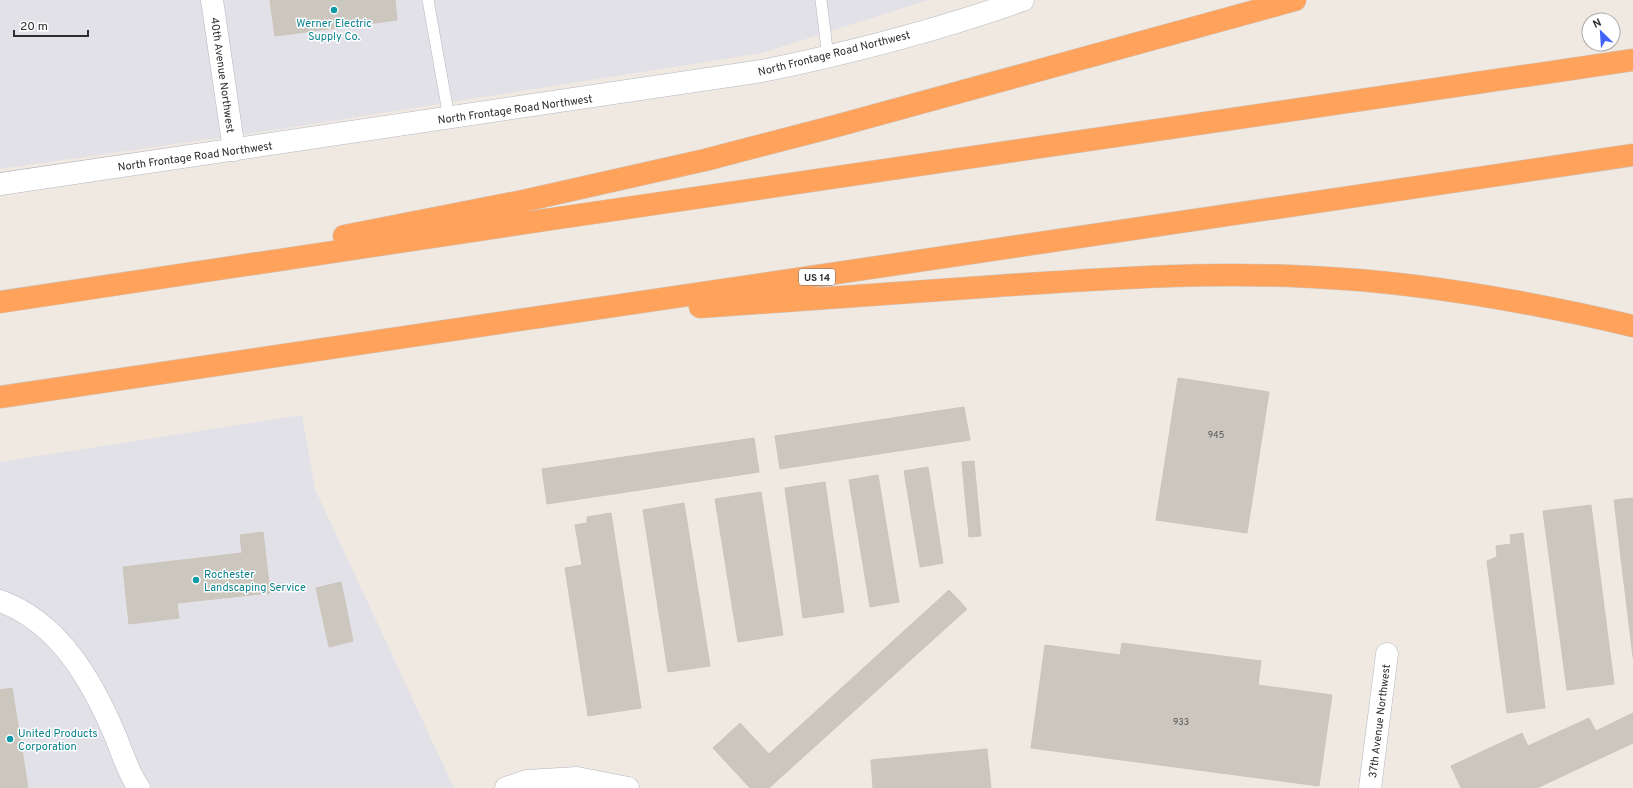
<svg xmlns="http://www.w3.org/2000/svg" width="1633" height="788" viewBox="0 0 1633 788" font-family="Overpass,sans-serif">
	<style>
		.industrial { fill: #e3e1e8 }
		.building { fill: #cbc7bf; stroke: #cbc5ba }
		.lines { fill: none; stroke-linecap: round; stroke-linejoin: round }
		.lane-casing { stroke: #b4b7c1; stroke-width: 12 }
		.street-casing { stroke: #b4b7c1; stroke-width: 23 }
		.highway-casing { stroke: #c9c9c9; stroke-width: 23 }
		.lane { stroke: #fff; stroke-width: 11 }
		.street { stroke: #fff; stroke-width: 22 }
		.highway { stroke: #ffa35c; stroke-width: 22 }
		.culture-dot { fill: #0f9aa8; stroke: #fff; stroke-width: 1.5 }
		.labels { text-anchor: middle; stroke-width: 3; stroke-linejoin: round; paint-order: stroke }
		.number-label { font-size: 9px; fill: #555452 }
		.shield { fill: #fff; stroke: #6d6d6d; stroke-width: 1 }
		.shield-label { font-size: 10px; font-weight: bold; fill: #2e2e2e }
		.culture-label { font-size: 11px; fill: #0d838f; stroke: #fff; text-anchor: start }
		.street-label { font-size: 11px; fill: #2e2e2e; stroke: #fff }
	</style>
	<rect width="100%" height="100%" fill="#efe9e1"/>
	<path class="industrial" d="M0,0H928L762,53L287,128L0,169Z
		M302,415L315,489L454,788H0V462Z"/>
	<path class="building" d="M270,0H395L397,20L275,36Z
		M1178,378L1269,392L1247,533L1156,520Z
		M964,407L970,440L780,469L775,436Z
		M754,438L759,472L547,504L542,469Z
		M974,461L981,536L969,537L962,462Z
		M928,467L943,563L920,567L904,471Z
		M878,475L899,602L870,607L849,480Z
		M825,482L844,612L803,618L785,488Z
		M761,492L783,635L738,642L715,499Z
		M1633,498V657L1614,500Z
		M684,503L710,666L668,672L643,510Z
		M1591,505L1614,684L1567,690L1543,511Z
		M611,513L641,708L588,716L565,568L582,565L575,525L587,523V517Z
		M263,532L270,593L177,603L179,618L129,624L123,567L242,553L240,535Z
		M1523,533L1545,708L1507,713L1487,561L1497,557L1496,546L1511,544L1510,535Z
		M341,582L353,641L329,647L316,588Z
		M949,590L967,609L769,788H750L713,748L740,723L769,754Z
		M1122,643L1261,661L1258,685L1332,695L1319,786L1031,748L1045,645L1120,655Z
		M12,688L28,788H0V690Z
		M1633,713V743L1537,788H1461L1451,766L1522,733L1528,746L1589,718L1596,731Z
		M987,749L991,788H873L871,760Z"/>
	<g class="lines">
		<g class="lane-casing">
			<path id="lane" d="M428,0L449,118
				M821,0L828,57"/>
		</g>
		<g class="street-casing">
			<path id="street" d="M212,0L234,150
				M0,184L762,71C850,53 938,30 1023,0
				M0,601C59,622 92,681 115,735C122,752 128,773 139,788
				M506,788L527,781L577,778L628,788
				M1370,788L1387,654"/>
		</g>
		<g class="highway-casing">
			<path id="highway" d="M344,236L523,201L705,160L836,126L1295,0
				M0,302L545,220L1633,60
				M700,307C799,300 898,293 997,286C1102,279 1207,271 1312,277C1421,282 1527,301 1633,326
				M0,397L1633,155"/>
		</g>
		<use href="#lane" class="lane"/>
		<use href="#street" class="street"/>
		<use href="#highway" class="highway"/>
	</g>
	<g class="culture-dot">
		<circle cx="334" cy="10" r="4"/>
		<circle cx="196" cy="580" r="4"/>
		<circle cx="10" cy="739" r="4"/>
	</g>
	<g class="labels">
		<g class="number-label">
			<text x="1216" y="438">945</text>
			<text x="1181" y="725">933</text>
		</g>
		<rect class="shield" x="799" y="269" width="36" height="16" rx="3"/>
		<g class="shield-label">
			<text x="817" y="281">US 14</text>
		</g>
		<g class="culture-label">
			<text x="334" y="27" text-anchor="middle">Werner Electric<tspan x="334" dy="13">Supply Co.</tspan></text>
			<text x="204" y="578">Rochester<tspan x="204" dy="13">Landscaping Service</tspan></text>
			<text x="18" y="737">United Products<tspan x="18" dy="13">Corporation</tspan></text>
		</g>
		<g class="street-label">
			<text transform="translate(834 53) rotate(-14)" y="4">North Frontage Road Northwest</text>
			<text transform="translate(223 75) rotate(82)" y="4">40th Avenue Northwest</text>
			<text transform="translate(515 109) rotate(-8)" y="4">North Frontage Road Northwest</text>
			<text transform="translate(195 156) rotate(-8)" y="4">North Frontage Road Northwest</text>
			<text transform="translate(1379 721) rotate(-83)" y="4">37th Avenue Northwest</text>
		</g>
	</g>
	<g transform="translate(1601 32) rotate(335)"><circle r="19" fill="#ffffff" stroke="#ababab"/>
	<path d="M0-3L7 15L0 10L-7 15Z" fill="#4264fb"/>
	<text y="-6" font-size="11" font-weight="bold" text-anchor="middle" fill="#2e2e2e">N</text>
	</g>
	<path d="M14 30v6h74v-6" fill="none" stroke="#2e2e2e" stroke-width="2"/>
	<text x="20" y="30" font-size="12" fill="#2e2e2e" stroke="#ffffff" stroke-width="3" paint-order="stroke">20 m</text>
</svg>
